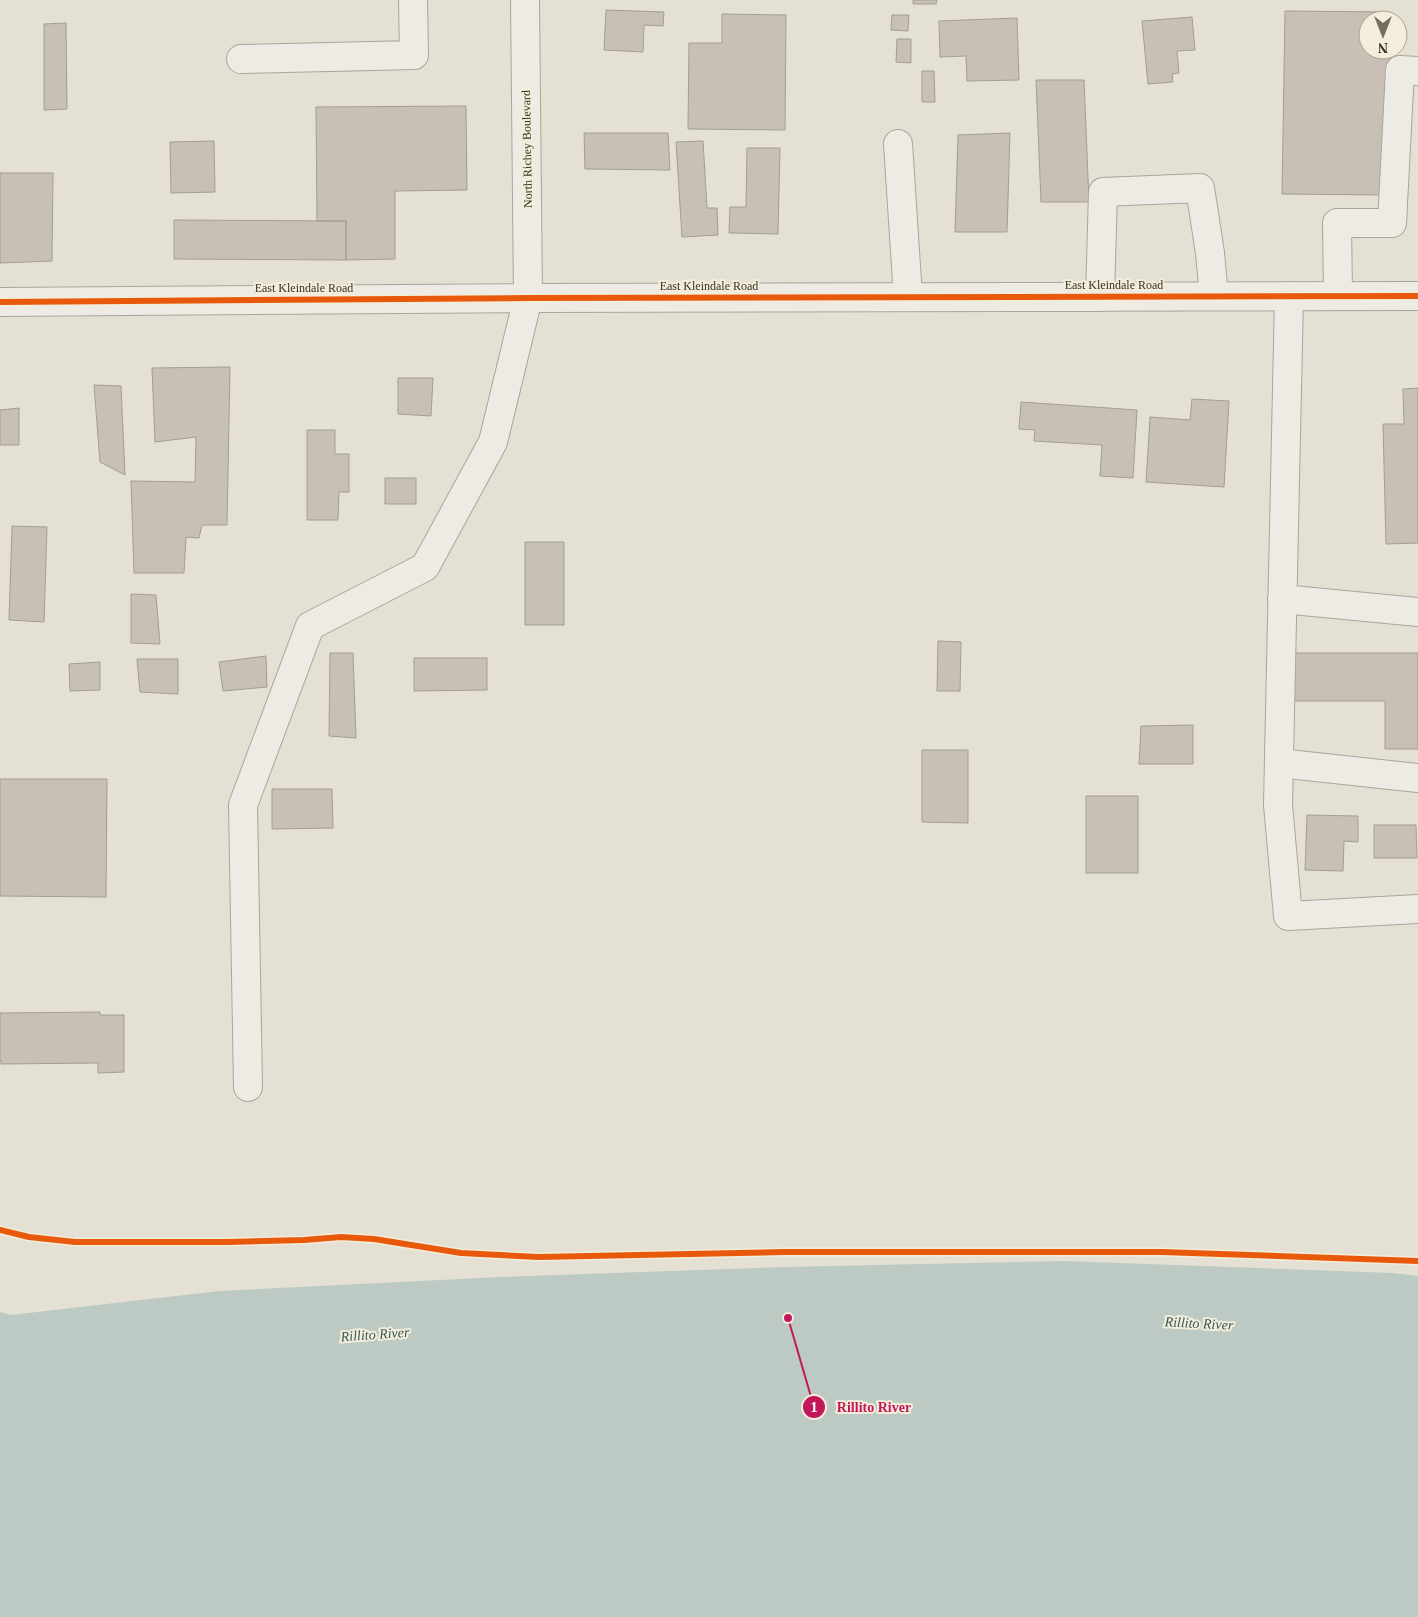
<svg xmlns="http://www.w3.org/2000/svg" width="1418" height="1617" viewBox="0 0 1418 1617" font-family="'Times New Roman',serif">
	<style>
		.water { fill: #bdcac3 }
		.building { fill: #c8c0b4; stroke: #a49d92 }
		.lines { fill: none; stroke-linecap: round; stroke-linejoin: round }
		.minor-casing { stroke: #aaa59b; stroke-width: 30 }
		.minor { stroke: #edebe3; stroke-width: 28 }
		.cycleway-casing { stroke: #f3eedb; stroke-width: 9 }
		.cycleway { stroke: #e8590c; stroke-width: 6 }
		.labels { text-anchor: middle; stroke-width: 4; stroke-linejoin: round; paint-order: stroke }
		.street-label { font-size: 12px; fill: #392f23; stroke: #f3eedb }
		.water-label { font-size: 14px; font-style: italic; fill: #345657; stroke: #f3eedb }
		.leader { fill: none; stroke: #c2185b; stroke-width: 2 }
		.callout-dot { fill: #c2185b; stroke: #f3eedb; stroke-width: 2 }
		.mark-label { font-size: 15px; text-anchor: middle; font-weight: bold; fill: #fff }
		.callout-label { font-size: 14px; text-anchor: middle; font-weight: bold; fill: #c2185b; stroke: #f3eedb; stroke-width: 4; stroke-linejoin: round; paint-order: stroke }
	</style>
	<rect width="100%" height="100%" fill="#e4e0d3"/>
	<path class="water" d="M1064,1261L1393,1273L1418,1276V1617H0V1312L11,1315L219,1291L500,1277L783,1267Z"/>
	<path class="building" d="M913,0H937L936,4H913Z
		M606,10L664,12L663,26L644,25L643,52L604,50Z
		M1285,11L1389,12V20H1368V50H1389L1387,195L1282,194Z
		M722,14L786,15L785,130L688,129L689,43H722Z
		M892,15H909L908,31L891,30Z
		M1192,17L1195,50L1177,51L1179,73L1172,74L1173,82L1148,84L1142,21Z
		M1017,18L1019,80L967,81L966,56L940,57L939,21Z
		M66,23L67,109L44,110V24Z
		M897,39H911V63L896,62Z
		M922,71H934L935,102H922Z
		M1036,80H1084L1089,202H1041Z
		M466,106L467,190L395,191V259L346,260V221H317L316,107Z
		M584,133H668L670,170L585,169Z
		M1010,133L1007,232H955L958,135Z
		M214,141L215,192L171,193L170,142Z
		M703,141L707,208H717L718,235L682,237L676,142Z
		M747,148H780L778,234L729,233L730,207H746Z
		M0,173H53L52,261L0,263Z
		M174,220L346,221V260L174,259Z
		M230,367L227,525H202L199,538L186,537L184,573H134L131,481L195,482L196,437L155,442L152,368Z
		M398,378H433L431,416L398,414Z
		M94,385L121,386L125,475L100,462Z
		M1418,388V543L1386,544L1383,424H1404L1403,389Z
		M1192,399L1229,401L1224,487L1146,482L1150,417L1190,420Z
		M1021,402L1137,410L1133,478L1100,476L1102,445L1034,441L1035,430L1019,429Z
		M19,408V445H0V410Z
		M307,430H335V454H349V492H339L338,520H307Z
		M385,478H416V504H385Z
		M12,526L47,527L44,622L9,620Z
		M525,542H564V625H525Z
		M131,594L156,595L160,644L131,643Z
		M938,641L961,642L960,691H937Z
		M330,653H353L356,738L329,736Z
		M1287,653H1418V749H1385V701H1287Z
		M266,656L267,687L223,691L219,662Z
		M414,658H487V690L414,691Z
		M137,659H178V694L140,692Z
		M100,662V690L70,691L69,664Z
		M1193,725V764H1139L1141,726Z
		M922,750H968V823L922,822Z
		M0,779H107L106,897L0,896Z
		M272,789H332L333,828L272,829Z
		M1086,796H1138V873H1086Z
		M1307,815L1358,816V842L1344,841L1343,871L1305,870Z
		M1374,825H1416L1417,858H1374Z
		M100,1012V1015H124V1072L98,1073V1063L1,1064V1061H0V1013Z"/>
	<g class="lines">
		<g class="minor-casing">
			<path id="minor" d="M241,59L414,55L413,0
				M898,144L908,297
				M1289,296L1278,805L1288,916L1418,909
				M1338,296L1337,223H1392L1400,70L1418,71
				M1100,297L1103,192L1200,188L1210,253L1214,296
				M0,302L528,298L1418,296
				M1282,599L1418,612
				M1279,763L1418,778
				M248,1087L243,805L310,626L425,567L493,442L528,298L525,0"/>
		</g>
		<use href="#minor" class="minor"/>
		<g class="cycleway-casing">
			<path id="cycleway" d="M0,302L528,298L1418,296
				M0,1230L29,1237L75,1242H227L304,1240L341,1237L374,1239L461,1253L539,1257L785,1252H1162L1418,1261"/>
		</g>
		<use href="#cycleway" class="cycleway"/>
	</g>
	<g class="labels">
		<g class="street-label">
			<text transform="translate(527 149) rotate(-91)" y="4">North Richey Boulevard</text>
			<text x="1114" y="289">East Kleindale Road</text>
			<text x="709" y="290">East Kleindale Road</text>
			<text x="304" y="292">East Kleindale Road</text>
		</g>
		<g class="water-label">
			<text transform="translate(1199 1323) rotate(3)" y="5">Rillito River</text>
			<text transform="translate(375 1334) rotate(-4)" y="5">Rillito River</text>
		</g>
	</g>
	<path class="leader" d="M788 1318L814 1407"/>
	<g class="callout-dot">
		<circle cx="788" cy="1318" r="5"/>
		<circle cx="814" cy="1407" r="12"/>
	</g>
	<g class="mark-label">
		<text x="814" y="1412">1</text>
	</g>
	<g class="callout-label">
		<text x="874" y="1412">Rillito River</text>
	</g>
	<g transform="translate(1383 35) rotate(180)"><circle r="24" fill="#f3eedb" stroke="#a9a291"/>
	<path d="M0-4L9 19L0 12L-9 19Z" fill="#756d61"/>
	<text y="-8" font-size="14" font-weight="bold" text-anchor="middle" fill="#392f23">N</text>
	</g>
</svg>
